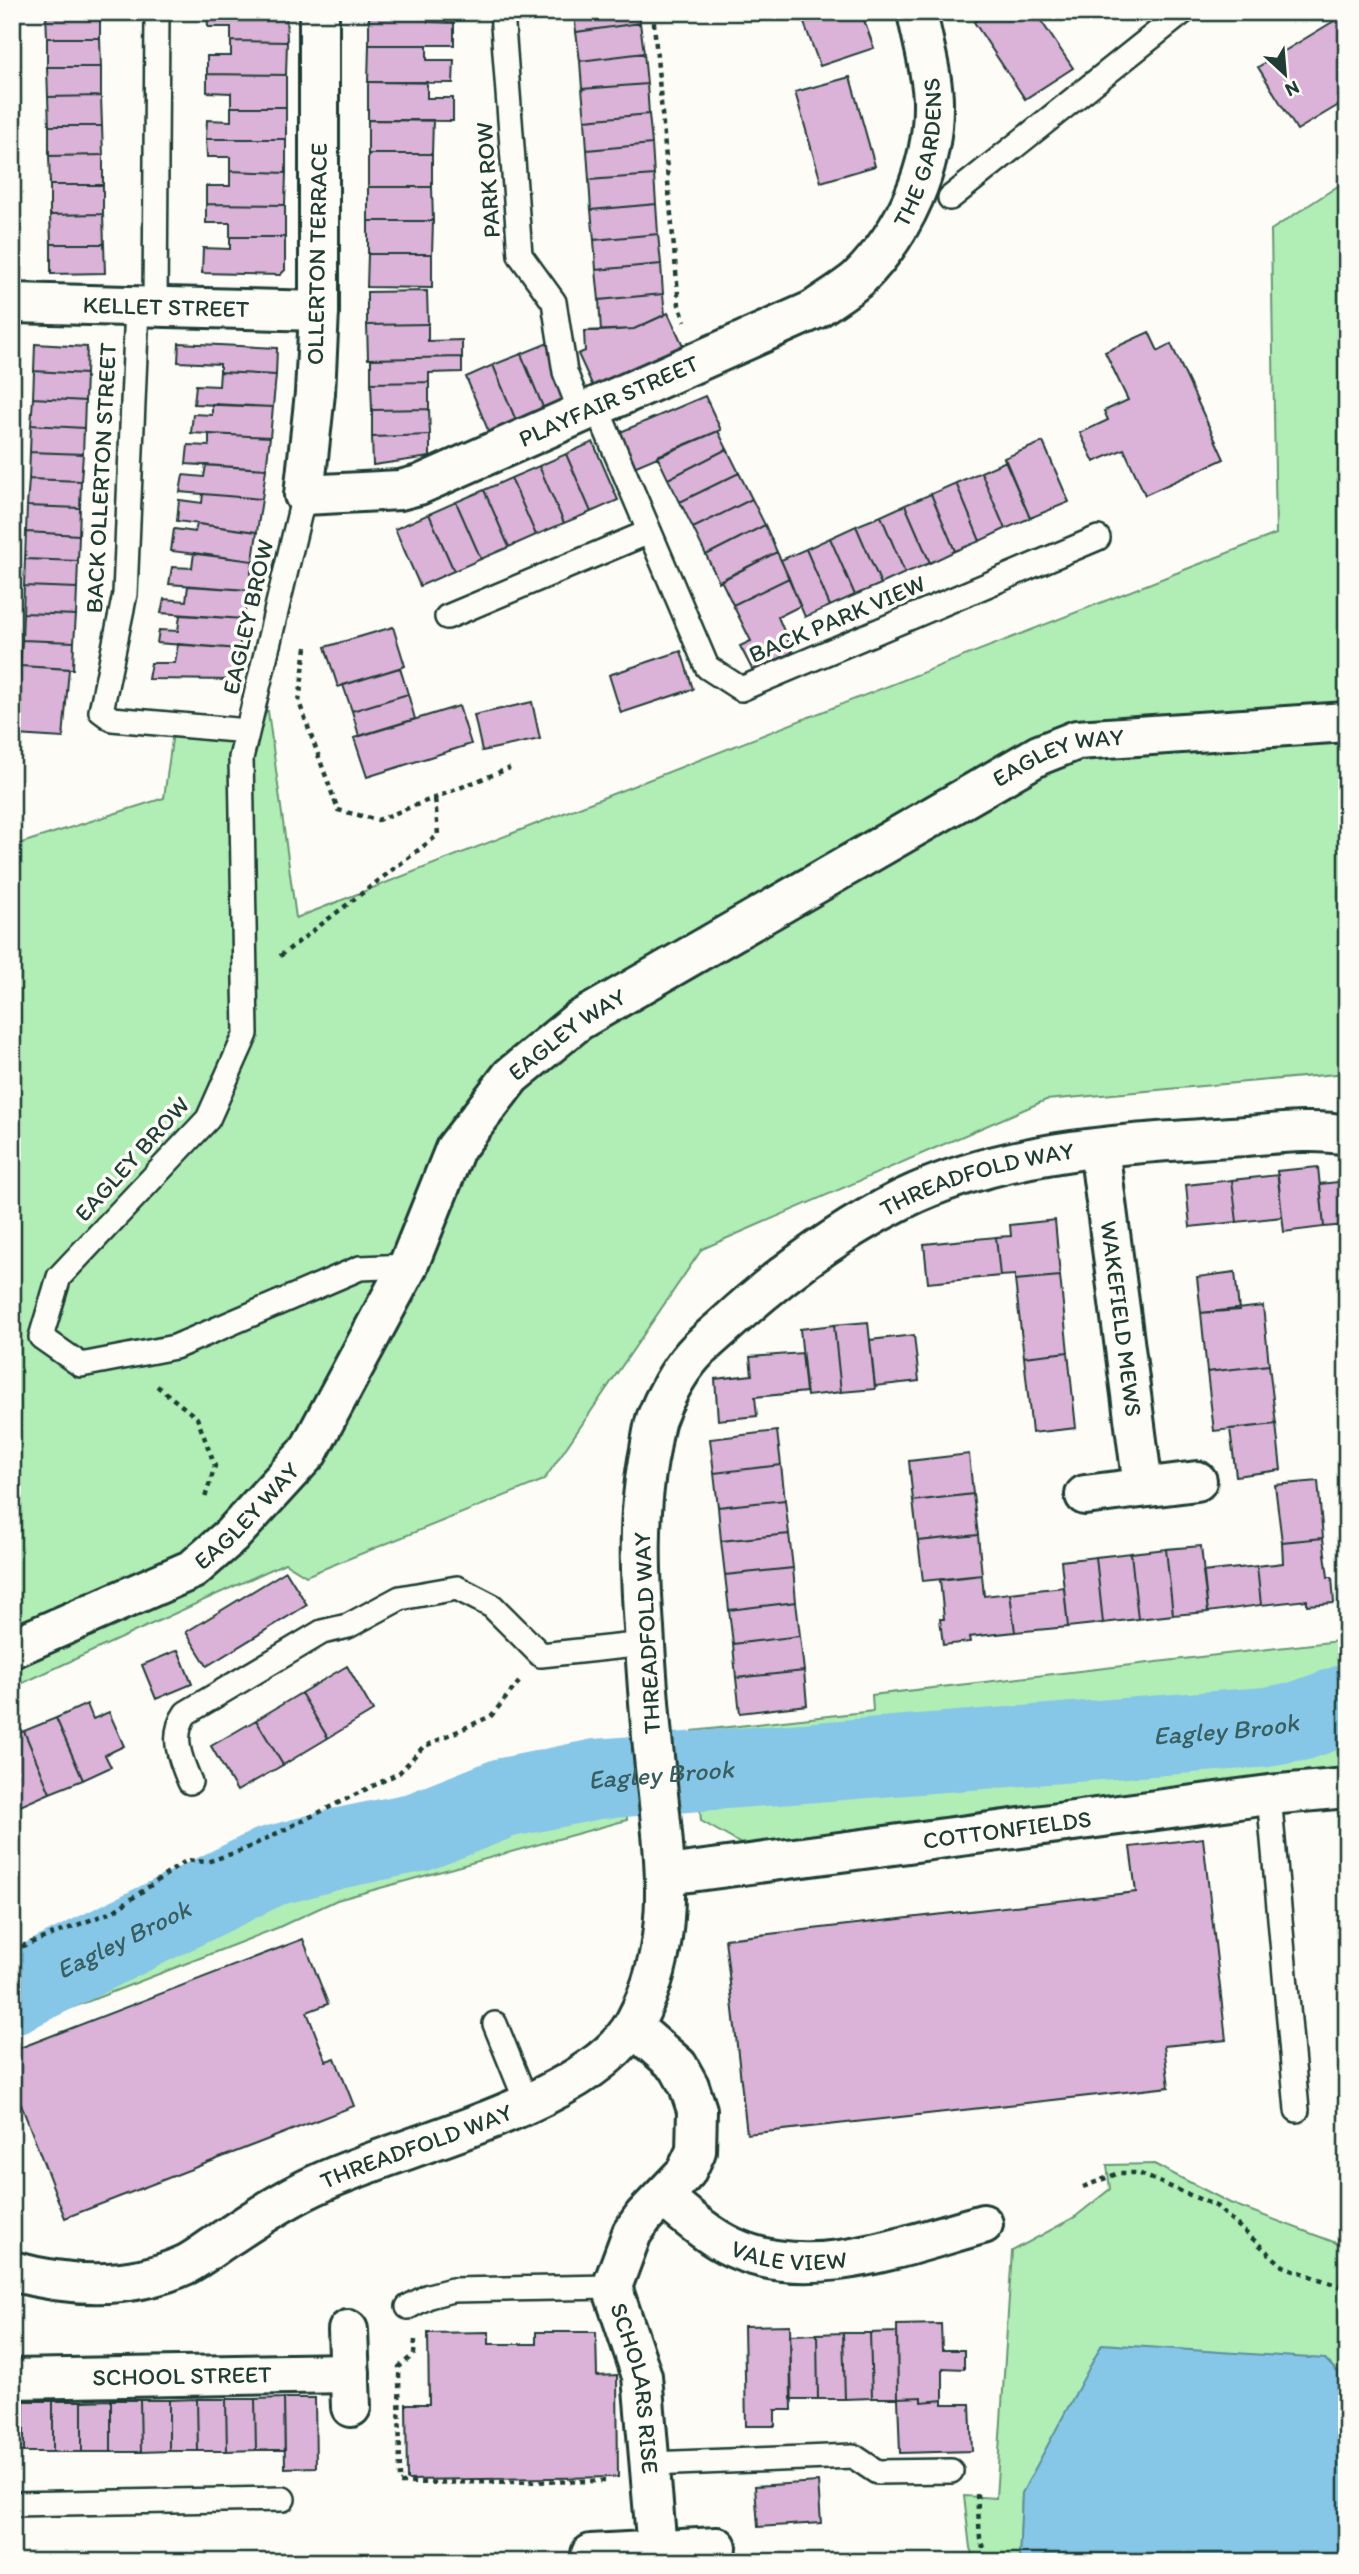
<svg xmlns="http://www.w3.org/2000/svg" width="1359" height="2574" viewBox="0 0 1359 2574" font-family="Itim,sans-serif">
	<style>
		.green { fill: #b0eeb5; stroke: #689674; stroke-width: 2 }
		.water { fill: #86c6e7; stroke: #5d8f9f; stroke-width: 2 }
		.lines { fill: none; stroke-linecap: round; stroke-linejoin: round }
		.river { stroke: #86c6e7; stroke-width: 80 }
		.building { fill: #dbb2d8; stroke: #1f3d34; stroke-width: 2 }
		.service-casing { stroke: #1f3d34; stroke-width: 28 }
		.minor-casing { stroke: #1f3d34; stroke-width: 44 }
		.path { stroke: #1f3d34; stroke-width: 4.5; stroke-dasharray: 5 5; stroke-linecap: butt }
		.service { stroke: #fdfcf7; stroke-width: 23 }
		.minor { stroke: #fdfcf7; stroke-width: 38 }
		.labels { text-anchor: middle; stroke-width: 7; stroke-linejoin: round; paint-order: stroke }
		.street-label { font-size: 24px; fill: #1f3d34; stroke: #fdfcf7 }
		.water-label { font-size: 26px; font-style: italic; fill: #395f61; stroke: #fdfcf7 }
	</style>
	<rect width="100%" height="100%" fill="#fdfcf7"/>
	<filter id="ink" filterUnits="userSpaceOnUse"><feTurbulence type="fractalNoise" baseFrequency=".0143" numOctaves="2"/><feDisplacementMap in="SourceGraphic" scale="14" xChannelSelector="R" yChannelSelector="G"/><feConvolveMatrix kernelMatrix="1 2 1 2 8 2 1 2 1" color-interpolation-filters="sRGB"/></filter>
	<g filter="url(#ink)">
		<path class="green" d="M1347,180V1073L1046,1100L702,1249L544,1480L306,1576L285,1563L12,1688V846L164,798L173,732L268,711L296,918L1276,534L1271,230Z
			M1347,1640V1769L743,1845L701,1821L693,1731L873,1711L872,1695Z
			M623,1745L627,1820L337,1900L277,1928L12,2031V1960L121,1921L189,1871H223L312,1831L339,1835Z
			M1154,2164L1230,2203L1347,2247V2382L1325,2359L1022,2493L1019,2562H975L970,2548L964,2496L996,2498L1012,2251L1075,2217L1110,2189L1107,2165Z"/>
		<path class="water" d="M1102,2344L1325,2359L1347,2382V2545L1337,2562H1019L1022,2493Z"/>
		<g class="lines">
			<path class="river" id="s1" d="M12,1994L269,1867L336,1849L418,1832L504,1798L597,1779L1267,1727L1300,1721L1347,1704"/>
		</g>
		<path class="building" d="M46,12H100V38H47Z
			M207,12H286L287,42L231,41V27H208Z
			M369,12H428V22L454,23V45H369Z
			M574,12H639L640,23L576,32Z
			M800,12H861L874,48L820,66Z
			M988,12H1035L1073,68L1025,99L974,22Z
			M1329,12H1347V100L1297,130L1258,67L1334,21Z
			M640,23L644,53L580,61L576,32Z
			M47,38H100L101,67H47Z
			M231,41L287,42L286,75L207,74V56H231Z
			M369,45H427V60H454L453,83L368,82Z
			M644,53L647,84L582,89L580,61Z
			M47,67H101V96L48,97Z
			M207,74L286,75V107H231V93L207,92Z
			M850,77L875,166L821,182L795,92Z
			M368,82H427V98H453V121L368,120Z
			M647,84L649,114L585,120L582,89Z
			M101,96L102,126H49L48,97Z
			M231,107H286V139H206L207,120L231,121Z
			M649,114L652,144L587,150L585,120Z
			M368,120H433L432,154H368Z
			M49,126H102L103,155L49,156Z
			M206,139H286V173L230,171V157H207Z
			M652,144L654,175L589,180L587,150Z
			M368,154H432V187H368Z
			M103,155V185H50L49,156Z
			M230,171L286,173L285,205L206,204V186H230Z
			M654,175L656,204L591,210L589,180Z
			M50,185H103V214L50,215Z
			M368,187H432L433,221H368Z
			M206,204L285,205V237H230V223H206Z
			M656,204L658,234L594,240L591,210Z
			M103,214L104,244H51L50,215Z
			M368,221H433L432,254H368Z
			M658,234L661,264L596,270L594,240Z
			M230,237H285V270L280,275L202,273L203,248L230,249Z
			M51,244H104L105,273L51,274Z
			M368,254H432V288L367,287Z
			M661,264L663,294L599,300L596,270Z
			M427,291L428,324L367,325V292Z
			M663,294L665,315L634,329L601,331L599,300Z
			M668,313L686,352L596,393L578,354L585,351L584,331L634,329Z
			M428,324V341L462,340V357L368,359L367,325Z
			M1149,332L1158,351L1171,344L1224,459L1145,495L1124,449L1094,462L1080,433L1108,420L1104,411L1128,400L1105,352Z
			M179,343L277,348L276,375L220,372V364L178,362Z
			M548,343L572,400L545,412L521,354Z
			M35,344L87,347L86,374L34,371Z
			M521,354L545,412L517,423L493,365Z
			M462,357V372L429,373V382L371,383V359Z
			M493,365L517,423L490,435L466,377Z
			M34,371L86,374L85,401L33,398Z
			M220,372L276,375L273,407L194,404L196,385L219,386Z
			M429,382V409L372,410L371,383Z
			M705,396L721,430L634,467L618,433Z
			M33,398L85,401L84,428L31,425Z
			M212,404L273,407L270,437L191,433L193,414L212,415Z
			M429,409L430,435L372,437V410Z
			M31,425L84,428L83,454L30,452Z
			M718,431L727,449L668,479L657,456Z
			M209,434L270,437L266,469L186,464L188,445L209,446Z
			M430,435V457L373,465L372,437Z
			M593,442L618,500L591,512L566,454Z
			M1043,442L1069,502L1030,518L1004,458Z
			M727,449L739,473L680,502L668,479Z
			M30,452L83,454L81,481L29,479Z
			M566,454L591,512L564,523L539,466Z
			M1006,461L1030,518L1005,529L981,472Z
			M206,465L266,469L262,499L180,492L183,475L204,477Z
			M539,466L564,523L536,535L511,478Z
			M981,472L1005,529L980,541L956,483Z
			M739,473L752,499L693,528L680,502Z
			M511,478L536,535L509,547L484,490Z
			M29,479L81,481L80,508L27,506Z
			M956,483L980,541L955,551L931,494Z
			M484,490L509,547L481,559L456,502Z
			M203,494L262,499L257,532L177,521L179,500L202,503Z
			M931,494L955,551L930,563L905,505Z
			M752,499L765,525L706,555L693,528Z
			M456,502L481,559L454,571L429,514Z
			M905,505L930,563L905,573L881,516Z
			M27,506L80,508L79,535L26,532Z
			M429,514L454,571L420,586L395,529Z
			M881,516L905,573L881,584L856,526Z
			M197,524L257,532L253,561L171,551L174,529L195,532Z
			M765,525L777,552L719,582L706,555Z
			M856,526L881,584L855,595L830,538Z
			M26,532L79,535L78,561L25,559Z
			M830,538L855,595L830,606L806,549Z
			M806,549L830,606L805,617L781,560Z
			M777,552L789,578L733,605L721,580Z
			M194,553L253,561L248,590L169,584L172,567L192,568Z
			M25,559L78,561L77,588L24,586Z
			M789,578L800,606L778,617L793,652L753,671L740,646L751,641L733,605Z
			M24,586L77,588L76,615L23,613Z
			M188,586L248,590L244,619L161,613L164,599L186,601Z
			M23,613L76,615L74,642L22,640Z
			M180,615L244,619L239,649L157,643L159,630L178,631Z
			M393,627L405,666L338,687L325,647Z
			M22,640L74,642L73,669L20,666Z
			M178,644L239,649L235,680L148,679L151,663H175Z
			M681,651L693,689L621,713L609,675Z
			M20,666L69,669L63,738L16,735Z
			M400,668L408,694L352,711L343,685Z
			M408,694L415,719L359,736L352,711Z
			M532,702L540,739L482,751L474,715Z
			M459,706L471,744L367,777L354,738Z
			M1318,1167L1324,1227L1284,1232L1277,1171Z
			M1278,1175L1282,1217L1237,1222L1232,1180Z
			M1232,1180L1237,1222L1190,1227L1186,1185Z
			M1347,1181V1225L1324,1227L1320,1184Z
			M1055,1220L1060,1276L1015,1280V1275L1000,1276L996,1237L1011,1236L1010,1225Z
			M996,1237L1000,1276L928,1283L924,1244Z
			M1235,1272L1239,1310L1201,1313L1197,1277Z
			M1060,1276L1068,1352L1024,1357L1015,1280Z
			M1263,1306L1269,1365L1207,1372L1201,1313Z
			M868,1322L875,1389L841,1392L834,1325Z
			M834,1325L841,1392L807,1396L800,1329Z
			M914,1335L919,1381L875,1386L870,1340Z
			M1068,1352L1076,1428L1032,1433L1024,1357Z
			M802,1353L806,1392L755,1397L757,1416L718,1420L715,1379L752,1375L750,1357Z
			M1269,1365L1276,1424L1214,1431L1207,1372Z
			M1276,1424L1281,1470L1236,1476L1230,1429Z
			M777,1431L781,1465L714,1473L710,1439Z
			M969,1454L973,1494L913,1501L909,1461Z
			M781,1465L785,1500L718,1507L714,1473Z
			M1318,1481L1323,1538L1282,1542L1275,1485Z
			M973,1494L978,1535L918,1541L913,1501Z
			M785,1500L789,1534L721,1541L718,1507Z
			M789,1534L793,1568L725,1575L721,1541Z
			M978,1535L982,1575L923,1581L918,1541Z
			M1323,1538L1328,1577H1332L1334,1603L1307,1605V1600L1261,1605L1257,1566L1283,1563L1282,1542Z
			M1201,1546L1208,1612L1173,1615L1166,1549Z
			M1166,1549L1173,1615L1138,1619L1131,1553Z
			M1131,1553L1138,1619L1103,1623L1096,1557Z
			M1096,1557L1103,1623L1068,1627L1061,1561Z
			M1257,1566L1261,1605L1208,1612L1203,1572Z
			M793,1568L796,1602L729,1610L725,1575Z
			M286,1571L307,1605L207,1666L186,1632Z
			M982,1575L984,1596L1010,1593L1015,1632L969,1637L970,1642L943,1645L940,1619H944L940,1580Z
			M1064,1587L1068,1627L1015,1632L1010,1593Z
			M796,1602L800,1636L733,1644L729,1610Z
			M800,1636L804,1671L736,1678L733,1644Z
			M178,1650L192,1684L156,1699L142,1665Z
			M347,1666L373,1711L328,1738L301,1693Z
			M804,1671L807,1705L740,1713L736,1678Z
			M301,1693L328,1738L283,1765L256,1720Z
			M87,1704L93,1719L109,1712L124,1746L105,1755L111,1767L83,1780L56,1718Z
			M56,1718L83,1780L50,1793L24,1731Z
			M256,1720L283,1765L237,1791L211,1746Z
			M24,1731L50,1793L18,1807L12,1794V1736Z
			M1203,1838L1226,2040L1164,2046L1169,2087L747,2134L725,1939L1136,1892L1130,1847Z
			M303,1939L328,2004L307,2012L326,2061L335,2058L354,2106L65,2218L12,2081V2051Z
			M941,2324L942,2350H964V2369L943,2368V2400L922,2402V2397L898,2398L897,2325Z
			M790,2325L792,2410H775V2426H746L744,2326Z
			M489,2332V2344H536V2332H596L597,2376L617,2375L618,2477L407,2480L406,2404H429L428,2333Z
			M897,2332L898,2398H872L870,2333Z
			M843,2333H870L872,2398L845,2399Z
			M843,2333L845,2399H818L817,2334Z
			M817,2334L818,2399H791L790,2335Z
			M922,2397V2402L943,2400V2404H970L972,2451L900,2453L898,2398Z
			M284,2398H315L316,2467L285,2468Z
			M284,2398L285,2450H256L255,2399Z
			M197,2399L198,2451H169V2400Z
			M197,2399H226L227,2451H198Z
			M226,2399H255L256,2450L227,2451Z
			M111,2400V2452H82V2401Z
			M111,2400H140L141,2452H111Z
			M140,2400H169V2451L141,2452Z
			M12,2401H24V2452H12Z
			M24,2401H53V2452H24Z
			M53,2401H82V2452H53Z
			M818,2482L821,2523L758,2527L755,2486Z"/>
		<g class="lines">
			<g class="service-casing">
				<path id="service" d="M502,12L520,255L554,302L565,372L581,413
					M950,198L1183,12
					M137,307L125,594L101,711L112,719L247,731
					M155,307L157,12
					M596,406L707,667L741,689L1098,538
					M304,495L241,758L246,1034L208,1119L59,1277L41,1337L81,1365L175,1347L360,1268L408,1266
					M447,617L649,532
					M190,1782C180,1759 170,1735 186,1713L322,1632L348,1626L400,1598L457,1588L492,1606L541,1655L645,1644
					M1269,1795L1297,2110
					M495,2024L527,2103
					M408,2307L429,2296L452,2290L612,2287
					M650,2464L853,2456L877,2472L951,2471
					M12,2504L283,2499"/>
			</g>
			<g class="minor-casing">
				<g id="minor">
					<path id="s2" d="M319,12V311L315,393L304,495L400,490L419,485L814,310C828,300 845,290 858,279C905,232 934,168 933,102C933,76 922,39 917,12"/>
					<path id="s3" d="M12,303L319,311"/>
					<path id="s4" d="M1099,1148L1143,1487"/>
					<path d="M1085,1495L1197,1481"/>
					<path id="s5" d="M12,1648L193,1569L231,1536L308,1452L408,1266L455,1149L511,1076L578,1021L1039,755L1077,740L1347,722"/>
					<path id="s6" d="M667,1875L1269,1795L1347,1788"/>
					<path id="s7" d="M633,2027L678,2066L689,2086L697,2110L696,2151L686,2172L644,2216L632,2233L612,2287L642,2376L657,2550"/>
					<path id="s8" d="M663,2197C685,2214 706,2235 732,2247C810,2284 905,2245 983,2224"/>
					<path id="s9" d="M12,2271C70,2287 131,2290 187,2264C202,2256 216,2244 231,2235C259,2216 290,2196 322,2182C404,2144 592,2103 635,2022C676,1946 666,1867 657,1785C651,1733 647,1681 644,1628C640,1571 638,1517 648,1460C651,1447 652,1432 656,1419C664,1398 678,1372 693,1355C702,1345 713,1336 723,1327C777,1277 837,1232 903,1199C1004,1150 1120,1144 1231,1137C1268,1135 1310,1128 1347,1135"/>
					<path d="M348,2330L351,2407"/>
					<path id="s10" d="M12,2379L350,2373"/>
					<path d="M591,2554L717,2547"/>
				</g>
			</g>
			<path class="path" d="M653,12L679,305L685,321
				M306,647L299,702L338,810L378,820L510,768
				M280,956L438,835L435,797
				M157,1386L197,1418L215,1466L204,1501
				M12,1950L114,1911L187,1860L207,1862L243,1850L399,1773L423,1747L491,1716L519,1682
				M1083,2187L1119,2173H1138L1216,2206L1283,2266L1347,2289
				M415,2340L414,2354L399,2367L400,2483L608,2481
				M977,2494L980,2538L987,2562"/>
			<use href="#service" class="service"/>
			<use href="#minor" class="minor"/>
		</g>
	</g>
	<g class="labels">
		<g class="street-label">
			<text dy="8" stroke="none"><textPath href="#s2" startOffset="1230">THE GARDENS</textPath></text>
			<text transform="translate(488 180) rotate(-94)" y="8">PARK ROW</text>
			<text transform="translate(317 254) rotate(-89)" y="8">OLLERTON TERRACE</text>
			<text dy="8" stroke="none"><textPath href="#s3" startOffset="154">KELLET STREET</textPath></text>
			<text dy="8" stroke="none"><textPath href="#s2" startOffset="807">PLAYFAIR STREET</textPath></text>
			<text transform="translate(101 478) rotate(-87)" y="8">BACK OLLERTON STREET</text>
			<text transform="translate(248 617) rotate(-77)" y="8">EAGLEY BROW</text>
			<text transform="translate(837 619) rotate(-23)" y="8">BACK PARK VIEW</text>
			<text dy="8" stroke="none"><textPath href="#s5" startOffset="1428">EAGLEY WAY</textPath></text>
			<text dy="8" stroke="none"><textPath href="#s5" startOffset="861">EAGLEY WAY</textPath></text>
			<text transform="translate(132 1159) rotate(-48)" y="8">EAGLEY BROW</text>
			<text dy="8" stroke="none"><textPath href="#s9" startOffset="1718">THREADFOLD WAY</textPath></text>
			<text dy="8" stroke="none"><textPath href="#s4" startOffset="172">WAKEFIELD MEWS</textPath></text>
			<text dy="8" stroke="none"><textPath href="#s5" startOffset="273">EAGLEY WAY</textPath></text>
			<text transform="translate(647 1633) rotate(-93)" y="8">THREADFOLD WAY</text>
			<text dy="8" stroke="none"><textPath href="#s6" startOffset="343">COTTONFIELDS</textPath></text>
			<text dy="8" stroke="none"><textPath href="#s9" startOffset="438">THREADFOLD WAY</textPath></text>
			<text dy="8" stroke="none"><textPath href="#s8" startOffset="144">VALE VIEW</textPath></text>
			<text dy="8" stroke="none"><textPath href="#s10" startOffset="170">SCHOOL STREET</textPath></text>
			<text dy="8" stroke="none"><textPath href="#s7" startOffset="416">SCHOLARS RISE</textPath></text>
		</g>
		<g class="water-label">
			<text dy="9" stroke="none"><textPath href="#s1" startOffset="1258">Eagley Brook</textPath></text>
			<text dy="9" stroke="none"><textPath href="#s1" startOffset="691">Eagley Brook</textPath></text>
			<text dy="9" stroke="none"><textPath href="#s1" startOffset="124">Eagley Brook</textPath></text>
		</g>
	</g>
	<rect width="1359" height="2574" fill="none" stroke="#fdfcf7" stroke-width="42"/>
	<rect x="21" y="21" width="1317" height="2532" fill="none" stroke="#1f3d34" stroke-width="2.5" filter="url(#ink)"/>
	<g transform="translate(1285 74) rotate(154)" stroke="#fdfcf7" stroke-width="5" paint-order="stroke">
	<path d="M0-5L12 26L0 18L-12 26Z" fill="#1f3d34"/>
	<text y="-10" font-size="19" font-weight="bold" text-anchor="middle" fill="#1f3d34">N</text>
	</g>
</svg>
